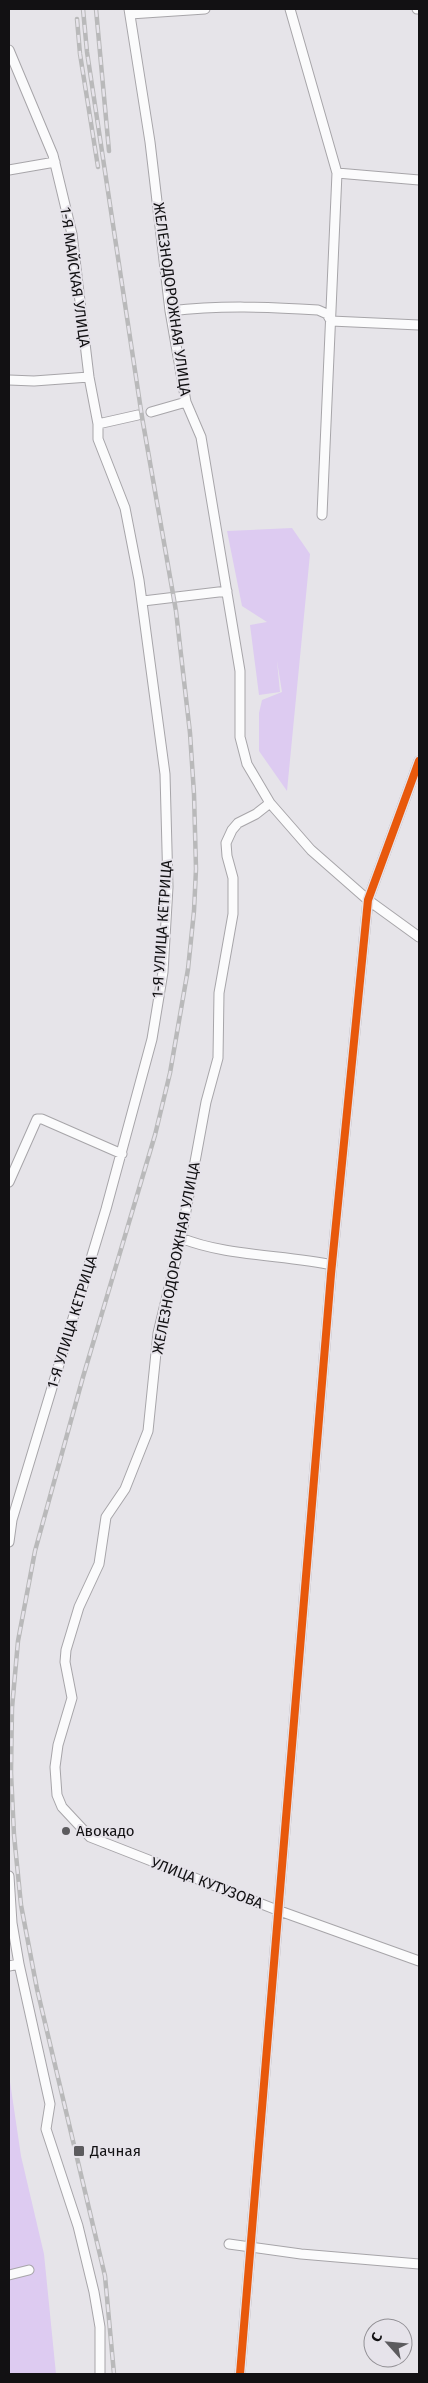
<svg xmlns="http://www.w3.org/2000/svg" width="428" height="2383" viewBox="0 0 428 2383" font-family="'Fira Sans',sans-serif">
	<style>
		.green { fill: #ddcbf1 }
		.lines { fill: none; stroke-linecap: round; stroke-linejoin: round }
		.minor-casing { stroke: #a7a5a9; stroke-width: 11 }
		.minor { stroke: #fbfbfc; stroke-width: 9 }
		.rail-casing { stroke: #b9b9ba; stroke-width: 4.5 }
		.rail { stroke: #e6e3ea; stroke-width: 2.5; stroke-dasharray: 8; stroke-linecap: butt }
		.cycleway-casing { stroke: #e6e3ea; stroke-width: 11 }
		.cycleway { stroke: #e8590c; stroke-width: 8 }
		.poi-dot { fill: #5c5b5e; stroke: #e6e3ea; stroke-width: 2 }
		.labels { text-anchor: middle; stroke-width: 4; stroke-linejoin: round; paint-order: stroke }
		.street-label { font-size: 15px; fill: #121113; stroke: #e6e3ea }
		.poi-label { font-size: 15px; fill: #121113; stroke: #e6e3ea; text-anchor: start }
	</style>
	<rect width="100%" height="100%" fill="#e6e4e9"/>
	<path class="green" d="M292,528L310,554L287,791L259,751V713L262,700L282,692L277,661L280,692L259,695L250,625L267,622L242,606L227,531Z
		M9,2075L21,2156L44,2254L56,2374H9Z"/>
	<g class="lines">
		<g class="minor-casing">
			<path id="minor" d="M129,9L150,142L170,311L186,402L201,437L240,671V737L247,764L270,803L311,850L368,900L419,937
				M290,9L337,173L322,515
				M417,9H419
				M130,14L205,9
				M9,50L53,155L72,234L89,377L98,424V439L125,508L139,580L165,774L168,887L163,972L152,1039L106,1209L12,1520L9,1542
				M9,170L55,162
				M337,173L419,180
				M170,311C220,305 269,307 318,310L327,314L331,321L419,325
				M9,380L34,381L89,377
				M151,412L186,402
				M98,424L138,415
				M143,601L227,591
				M270,803L256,814L238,823L232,830L226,843L227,856L233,878V914L219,993L218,1058L206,1102L181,1238L158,1333L148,1431L125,1489L106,1517L99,1564L79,1607L66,1650L65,1662L72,1698L58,1745L55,1767L57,1795L62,1807L90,1837L277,1910L419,1961
				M9,1182L37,1119H42L122,1154
				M181,1238C224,1256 285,1255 332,1265
				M9,1876L12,1923L19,1964L50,2104L46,2129L78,2226L94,2292L100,2327V2374
				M9,1966L19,1964
				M229,2244L301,2254L419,2264
				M9,2275L29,2270
				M240,2374L331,1274L368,900L419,761"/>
		</g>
		<use href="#minor" class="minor"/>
		<g class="rail-casing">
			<path id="rail" d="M83,9L87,52L142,417L176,611L190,733L194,794L196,869L194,911L188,969L170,1073L155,1135L83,1377L35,1551L18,1641L12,1708L11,1773L14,1835L21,1905L37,1989L105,2276L114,2374
				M96,9L109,151
				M77,19L80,54L98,167"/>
		</g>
		<use href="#rail" class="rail"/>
		<g class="cycleway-casing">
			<path id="cycleway" d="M240,2374L331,1274L368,900L419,761"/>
		</g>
		<use href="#cycleway" class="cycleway"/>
	</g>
	<g class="poi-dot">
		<circle cx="66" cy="1831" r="5"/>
		<rect x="73" y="2145" width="12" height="12" rx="2.5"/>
	</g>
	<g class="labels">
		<g class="street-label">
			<text transform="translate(75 277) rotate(82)" y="5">1-Я МАЙСКАЯ УЛИЦА</text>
			<text transform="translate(172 299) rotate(82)" y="5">ЖЕЛЕЗНОДОРОЖНАЯ УЛИЦА</text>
			<text transform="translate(162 929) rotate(-86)" y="5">1-Я УЛИЦА КЕТРИЦА</text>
			<text transform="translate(176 1258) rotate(-79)" y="5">ЖЕЛЕЗНОДОРОЖНАЯ УЛИЦА</text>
			<text transform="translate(72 1322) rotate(-73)" y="5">1-Я УЛИЦА КЕТРИЦА</text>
			<text transform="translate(207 1883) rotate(21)" y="5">УЛИЦА КУТУЗОВА</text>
		</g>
		<g class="poi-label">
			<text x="76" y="1836">Авокадо</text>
			<text x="90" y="2156">Дачная</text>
		</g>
	</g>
	<rect width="428" height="2383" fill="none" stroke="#121113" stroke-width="20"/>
	<g transform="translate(388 2343) rotate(297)"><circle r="24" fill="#e6e3ea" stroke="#918f94"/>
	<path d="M0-4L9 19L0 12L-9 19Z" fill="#5c5b5e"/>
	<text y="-8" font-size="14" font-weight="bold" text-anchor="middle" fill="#121113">С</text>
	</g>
</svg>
